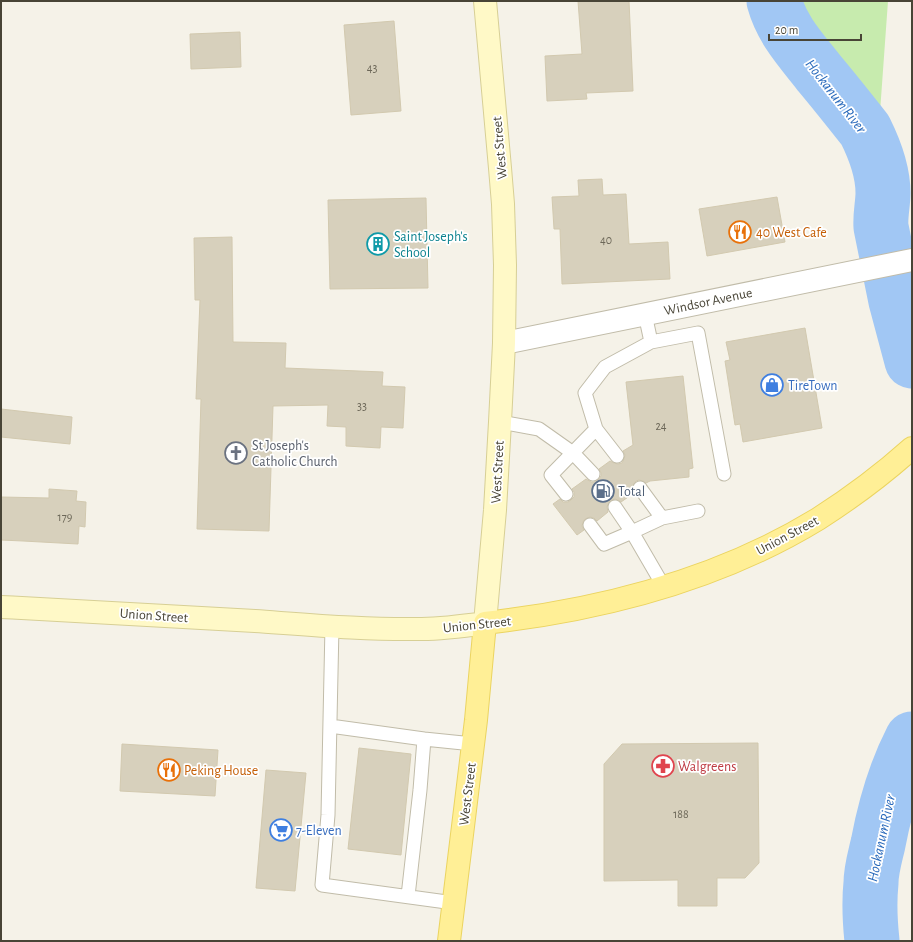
<svg xmlns="http://www.w3.org/2000/svg" width="913" height="942" viewBox="0 0 913 942" font-family="'Alegreya Sans',sans-serif">
	<style>
		.green { fill: #c7ebae }
		.lines { fill: none; stroke-linecap: round; stroke-linejoin: round }
		.river { stroke: #a1c7f4; stroke-width: 55 }
		.building { fill: #d7d0bc; stroke: #d2c9af }
		.service-casing { stroke: #c1bca9; stroke-width: 15 }
		.minor-casing { stroke: #c1bca9; stroke-width: 24 }
		.secondary-casing { stroke: #d7cf95; stroke-width: 24 }
		.primary-casing { stroke: #ebd460; stroke-width: 24 }
		.service { stroke: #fff; stroke-width: 13 }
		.minor { stroke: #fff; stroke-width: 22 }
		.secondary { stroke: #fff9c7; stroke-width: 22 }
		.primary { stroke: #ffef96; stroke-width: 22 }
		.labels { text-anchor: middle; stroke-width: 3.5; stroke-linejoin: round; paint-order: stroke }
		.number-label { font-size: 12px; fill: #6c6758 }
		.street-label { font-size: 14px; fill: #484436; stroke: #fff }
		.food-label { font-size: 14px; fill: #c56008; stroke: #fff; text-anchor: start }
		.culture-label { font-size: 14px; fill: #0d838f; stroke: #fff; text-anchor: start }
		.shop-label { font-size: 14px; fill: #366cbe; stroke: #fff; text-anchor: start }
		.worship-label { font-size: 14px; fill: #5b616d; stroke: #fff; text-anchor: start }
		.service-label { font-size: 14px; fill: #4e5e75; stroke: #fff; text-anchor: start }
		.health-label { font-size: 14px; fill: #be3a42; stroke: #fff; text-anchor: start }
		.water-label { font-size: 15px; font-style: italic; fill: #2869bb; stroke: #fff }
	</style>
	<rect width="100%" height="100%" fill="#f5f2e8"/>
	<path class="green" d="M761,1H888L880,112L904,160L906,205L898,229L873,234L875,207L867,169L842,119Z"/>
	<g class="lines">
		<path class="river" d="M774,1C782,30 801,50 819,73C835,92 850,111 865,130C875,150 883,171 883,193C883,204 880,215 881,227L896,301L912,361
			M872,941C870,922 869,902 871,883C871,870 875,857 878,844C885,807 895,772 912,739"/>
	</g>
	<path class="building" d="M578,1H629L633,91L586,93L587,99L547,101L545,56L582,54Z
		M394,21L401,111L351,115L344,25Z
		M240,32L241,67L191,69L190,34Z
		M602,179L603,195L626,194L629,244L668,242L670,279L562,284L560,229H554L552,197L579,196L578,180Z
		M777,197L785,242L707,256L699,209Z
		M426,198L428,288L330,289L328,200Z
		M232,237L233,342L286,343L285,368L383,372L382,386L405,387L403,428L381,427L380,448L346,446V427L327,426L328,405L273,406L269,531L197,529L201,399H196L200,300H195L194,238Z
		M805,328L822,428L743,442L740,424L735,425L725,361L730,360L726,342Z
		M683,376L693,468L689,469V477L650,481L646,483L643,481L639,480L636,481L633,485L632,489L634,493L621,502L618,500L615,499L610,501L608,504L607,507L608,512L597,521L594,518L590,517L585,519L583,522L582,526L584,530L577,535L553,504L560,499L563,502H568L571,500L574,497V492L572,489L586,479L591,482H594L598,480L601,476V473L599,469L610,461L614,463L618,464L622,463L624,459L625,455L623,451L633,445L626,382Z
		M1,409L72,417L70,444L1,437Z
		M49,489L77,491L76,501L86,502L85,527L79,526L78,544L23,541L1,540V497L49,498Z
		M758,743L759,863L745,878H717V906H678V880L604,881V764L622,744Z
		M122,744L218,750L215,796L120,791Z
		M359,748L411,754L401,855L348,849Z
		M266,770L306,773L295,891L256,888Z"/>
	<g class="lines">
		<g class="service-casing">
			<path id="service" d="M651,342L698,333L724,474
				M500,422L539,429L573,453L593,474
				M596,429L585,393L605,367L651,342L645,314
				M566,494L551,475L596,429L617,456
				M615,507L632,532L664,587
				M662,518L698,511
				M590,525L604,544L632,532L662,518L640,488
				M332,626L328,815L322,885L454,903
				M330,726L424,739L420,790L408,896
				M424,739L473,744"/>
		</g>
		<g class="minor-casing">
			<path id="minor" d="M504,343L912,260"/>
		</g>
		<g class="secondary-casing">
			<path id="secondary" d="M1,607C86,611 171,616 255,621C311,625 366,630 422,629C443,629 464,626 485,623L495,510L500,422L504,343L505,265L503,204L500,168L485,1"/>
		</g>
		<g class="primary-casing">
			<path id="primary" d="M449,941L476,720L485,623C601,610 718,580 818,519C851,498 883,474 912,448"/>
		</g>
		<use href="#service" class="service"/>
		<use href="#minor" class="minor"/>
		<use href="#secondary" class="secondary"/>
		<use href="#primary" class="primary"/>
	</g>
	<defs>
		<g id="restaurant-ring" transform="scale(1.15)"><circle r="9.5" fill="#fff" stroke="#e8710a" stroke-width="1.5"/><path d="M-5-6h1v4h1v-4h1v4h1v-4h1v5L-1.5 .5V6h-2V.5L-5-1ZM5-6V6H3V1.5H1.5Q1.5-4 5-6Z" fill="#e8710a"/></g>
		<g id="building-ring" transform="scale(1.15)"><circle r="9.5" fill="#fff" stroke="#0f9aa8" stroke-width="1.5"/><path d="M-4-6H4V6H1V3H-1V6H-4ZM-2.5-4.3h1.7v1.8h-1.7ZM.8-4.3h1.7v1.8H.8ZM-2.5-1h1.7V.8h-1.7ZM.8-1h1.7V.8H.8Z" fill="#0f9aa8"/></g>
		<g id="shop-ring" transform="scale(1.15)"><circle r="9.5" fill="#fff" stroke="#3f7fe0" stroke-width="1.5"/><path d="M-5-2.5h2.3a2.7 3.5 0 0 1 5.4 0H5L5.5 6h-11ZM-1.5-2.5h3a1.5 2.3 0 0 0-3 0Z" fill="#3f7fe0"/></g>
		<g id="church-ring" transform="scale(1.15)"><circle r="9.5" fill="#fff" stroke="#6b7280" stroke-width="1.5"/><path d="M-1.2-6h2.4v3.5h3.3v2.4h-3.3V6h-2.4V-.1h-3.3v-2.4h3.3Z" fill="#6b7280"/></g>
		<g id="fuel-ring" transform="scale(1.15)"><circle r="9.5" fill="#fff" stroke="#5c6f8a" stroke-width="1.5"/><path d="M-5.5-6h7V0h2V4h1.3V-2.5L3-4.5l.8-.8L6-3V5H2.5V1h-1V6h-7ZM-4.2-4.7v3.2H.2V-4.7Z" fill="#5c6f8a"/></g>
		<g id="pharmacy-ring" transform="scale(1.15)"><circle r="9.5" fill="#fff" stroke="#e0444e" stroke-width="1.5"/><path d="M-2-6h4v4h4v4h-4v4h-4v-4h-4v-4h4Z" fill="#e0444e"/></g>
		<g id="supermarket-ring" transform="scale(1.15)"><circle r="9.5" fill="#fff" stroke="#3f7fe0" stroke-width="1.5"/><path d="M-6-5.5h2.5l.6 2H6L4.5 2H-2.5L-4.4-4H-6ZM-1.5 3.2a1.3 1.3 0 1 0 .1 0ZM3 3.2a1.3 1.3 0 1 0 .1 0Z" fill="#3f7fe0"/></g>
	</defs>
	<g fill-rule="evenodd">
		<use href="#restaurant-ring" x="740" y="232"/>
		<use href="#building-ring" x="378" y="244"/>
		<use href="#shop-ring" x="772" y="385"/>
		<use href="#church-ring" x="236" y="453"/>
		<use href="#fuel-ring" x="603" y="491"/>
		<use href="#pharmacy-ring" x="663" y="766"/>
		<use href="#restaurant-ring" x="169" y="770"/>
		<use href="#supermarket-ring" x="281" y="830"/>
	</g>
	<g class="labels">
		<g class="number-label">
			<text x="372" y="72">43</text>
			<text x="606" y="244">40</text>
			<text x="362" y="410">33</text>
			<text x="661" y="430">24</text>
			<text x="65" y="521">179</text>
			<text x="681" y="818">188</text>
		</g>
		<g class="street-label">
			<text transform="translate(499 148) rotate(-95)" y="5">West Street</text>
			<text transform="translate(708 301) rotate(-12)" y="5">Windsor Avenue</text>
			<text transform="translate(497 472) rotate(-87)" y="5">West Street</text>
			<text transform="translate(787 535) rotate(-28)" y="5">Union Street</text>
			<text transform="translate(154 615) rotate(4)" y="5">Union Street</text>
			<text transform="translate(477 624) rotate(-6)" y="5">Union Street</text>
			<text transform="translate(467 794) rotate(-83)" y="5">West Street</text>
		</g>
		<g class="food-label">
			<text x="756" y="237">40 West Cafe</text>
			<text x="184" y="775">Peking House</text>
		</g>
		<g class="culture-label">
			<text x="394" y="241">Saint Joseph's<tspan x="394" dy="16">School</tspan></text>
		</g>
		<g class="shop-label">
			<text x="788" y="390">TireTown</text>
			<text x="296" y="835">7-Eleven</text>
		</g>
		<g class="worship-label">
			<text x="252" y="450">St Joseph's<tspan x="252" dy="16">Catholic Church</tspan></text>
		</g>
		<g class="service-label">
			<text x="618" y="496">Total</text>
		</g>
		<g class="health-label">
			<text x="678" y="771">Walgreens</text>
		</g>
		<g class="water-label">
			<text transform="translate(836 96) rotate(52)" y="5">Hockanum River</text>
			<text transform="translate(881 838) rotate(-78)" y="5">Hockanum River</text>
		</g>
	</g>
	<rect width="913" height="942" fill="none" stroke="#484436" stroke-width="4"/>
	<path d="M769 34v6h92v-6" fill="none" stroke="#484436" stroke-width="2"/>
	<text x="775" y="34" font-size="12" fill="#484436" stroke="#ffffff" stroke-width="3" paint-order="stroke">20 m</text>
</svg>
